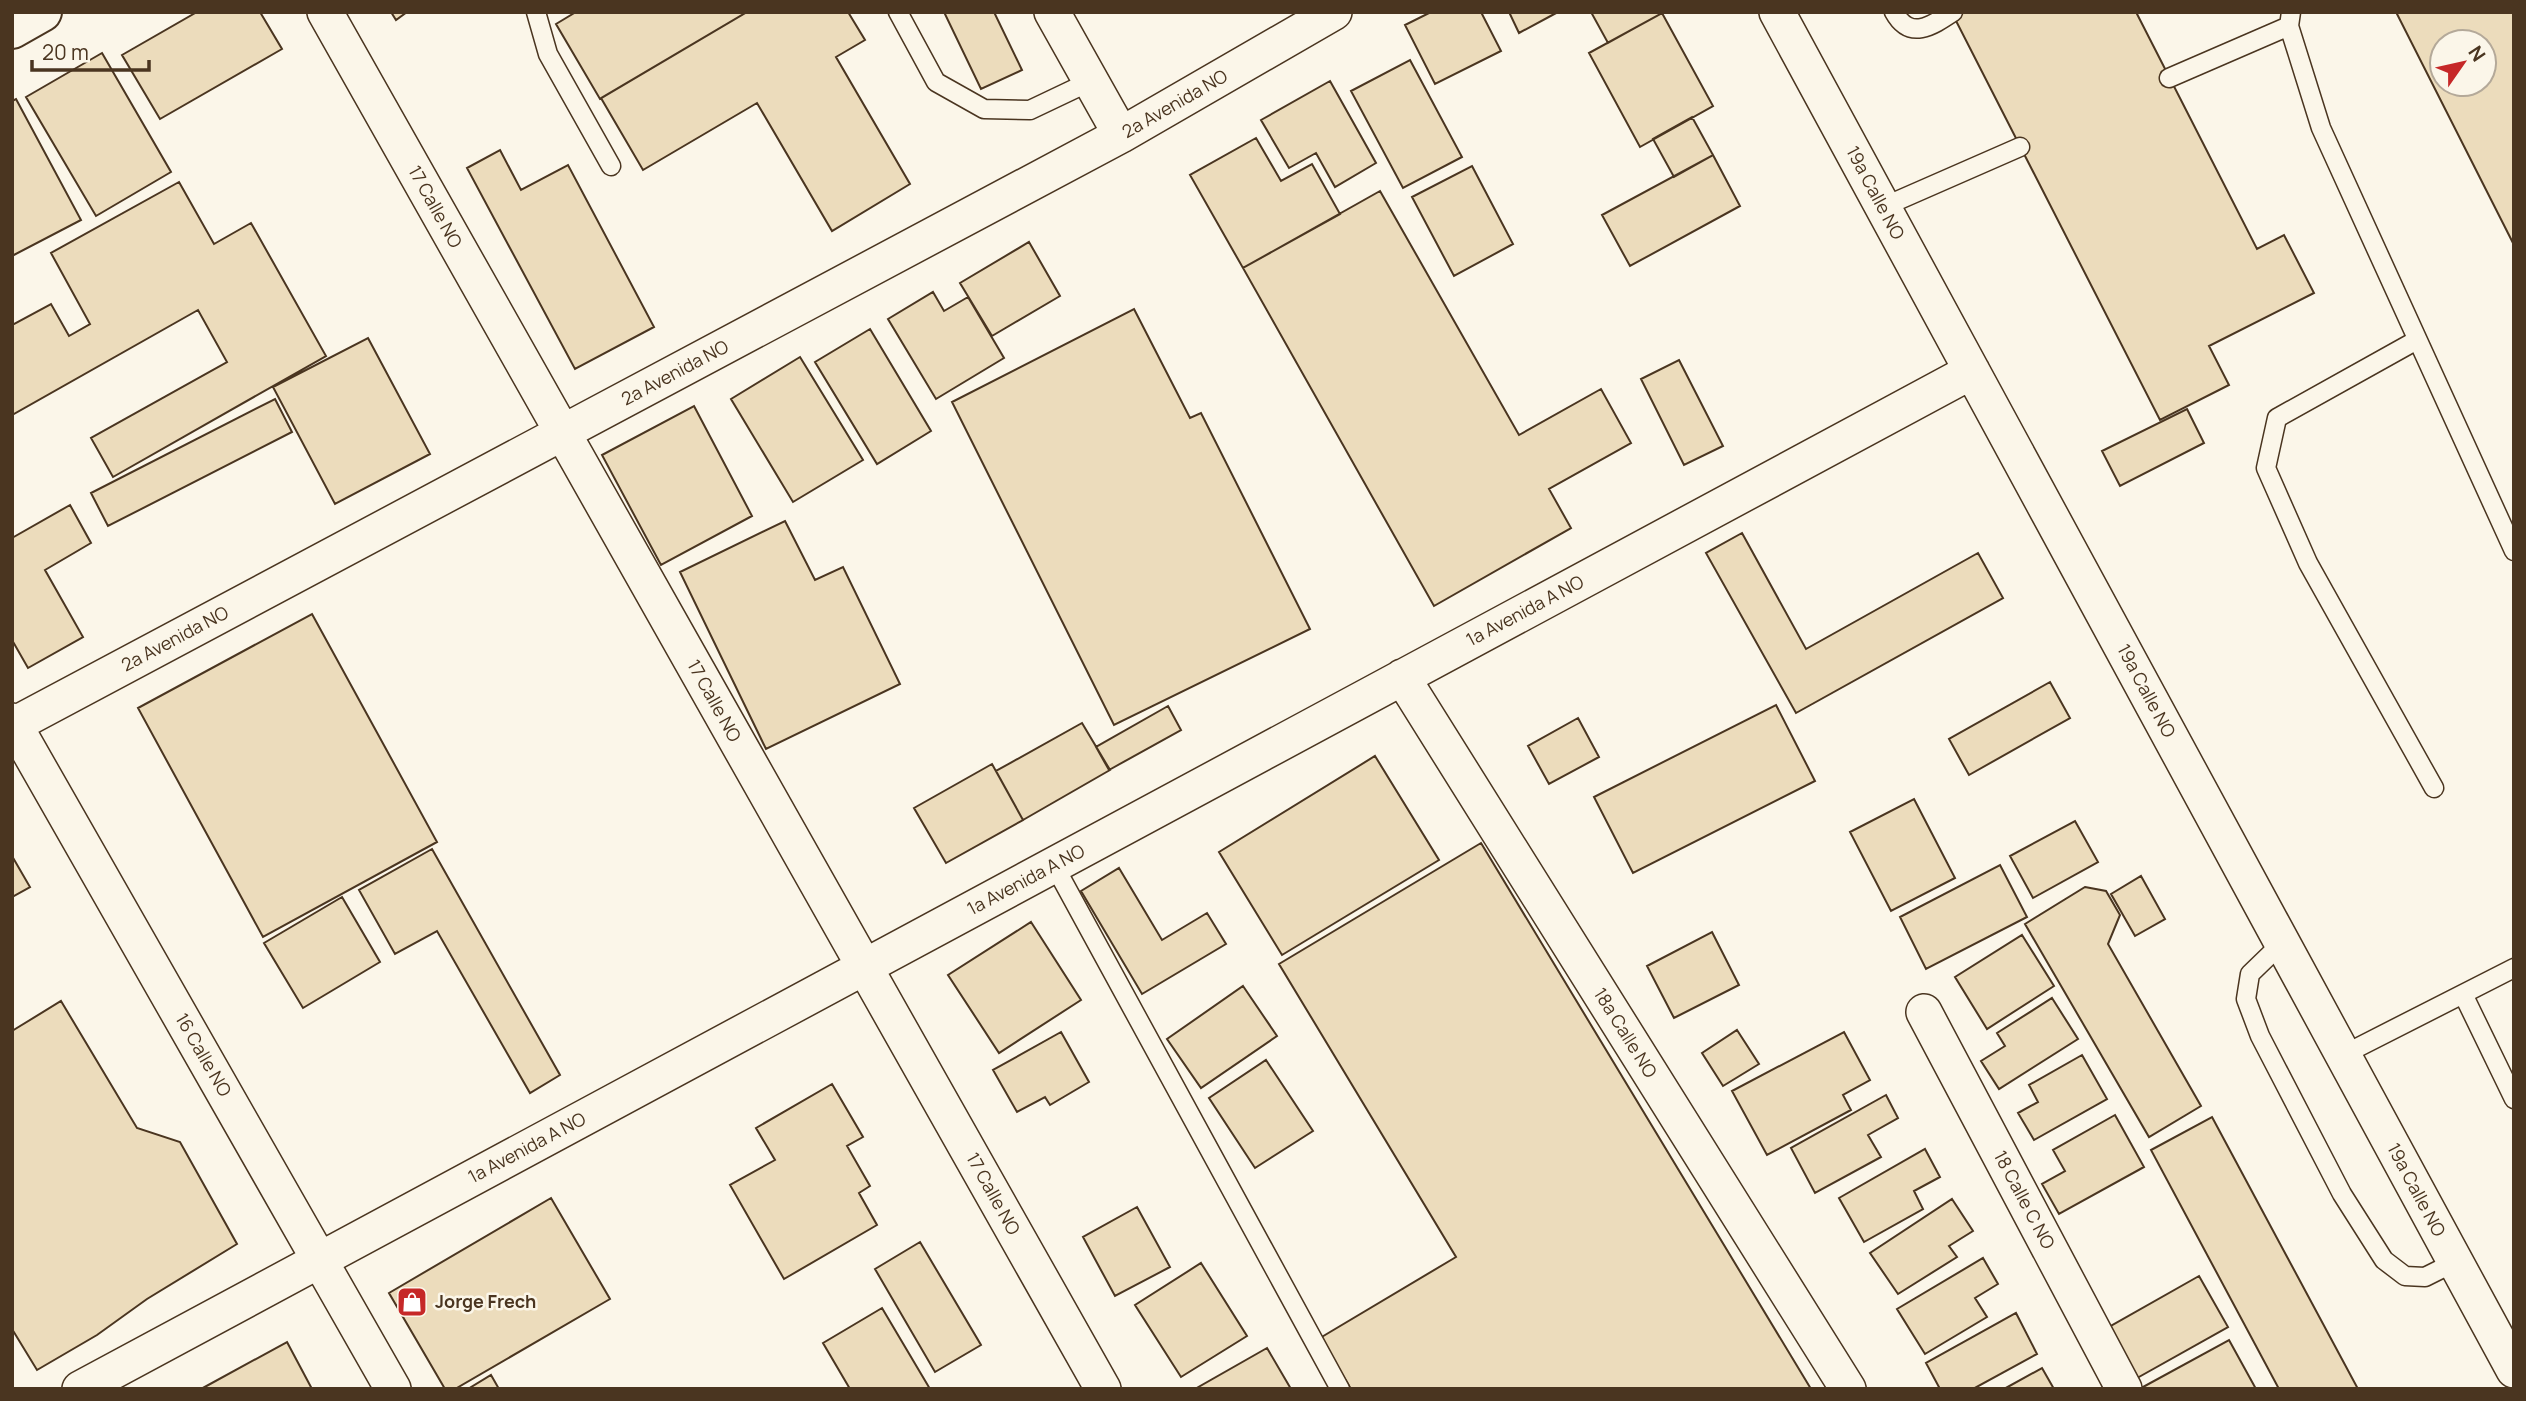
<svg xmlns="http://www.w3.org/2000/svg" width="2526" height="1401" viewBox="0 0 2526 1401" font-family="Manrope,sans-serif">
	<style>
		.building { fill: #ecdcbc; stroke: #4a3520; stroke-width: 2; fill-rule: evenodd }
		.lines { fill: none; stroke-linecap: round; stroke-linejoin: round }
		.service-casing { stroke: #4a3520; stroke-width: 21 }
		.minor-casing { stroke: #4a3520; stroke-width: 38 }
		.tertiary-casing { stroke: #4a3520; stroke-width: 42 }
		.service { stroke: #fbf6e9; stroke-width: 18 }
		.minor { stroke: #fbf6e9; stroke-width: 35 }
		.tertiary { stroke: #fbf6e9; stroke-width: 38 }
		.labels { text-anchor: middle; stroke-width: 5; stroke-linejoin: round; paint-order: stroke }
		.street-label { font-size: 18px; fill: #4a3520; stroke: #fbf6e9 }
		.poi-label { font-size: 18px; font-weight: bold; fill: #4a3520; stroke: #fbf6e9; text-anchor: start }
	</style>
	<rect width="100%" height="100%" fill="#fbf6e9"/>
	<path class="building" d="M197,12H260L282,49L160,119L122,55Z
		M391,12H407L396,20Z
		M576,12H747L600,99L556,24Z
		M747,12H848L865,40L836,57L910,184L832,231L757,103L643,170L601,98Z
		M944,12H994L1022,70L981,89Z
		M1431,12H1481L1501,51L1435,84L1405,25Z
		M1509,12H1558L1519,33Z
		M1591,12H1662V13L1608,43Z
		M2136,12L2257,249L2284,235L2314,293L2209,346L2229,385L2160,420L1952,13Z
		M2396,12H2514V245ZM2442,42H2484V84H2442Z
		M1662,13L1713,106L1640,147L1589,53Z
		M102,53L171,172L96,216L26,97Z
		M1410,60L1462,157L1403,188L1351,91Z
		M1330,81L1376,163L1335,187L1316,153L1289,168L1261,120Z
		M16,99L81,220L12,256V101Z
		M1692,117L1713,155L1674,177L1653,139Z
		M1256,138L1281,181L1312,164L1340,214L1243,268L1190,175Z
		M500,150L521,190L568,165L654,327L575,369L467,168Z
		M1713,155L1740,206L1630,266L1602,215Z
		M1472,166L1513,244L1454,276L1412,197Z
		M179,182L214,244L251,223L326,356L113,477L91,438L227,362L198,310L12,415V325L51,304L69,336L90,324L51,253Z
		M1380,191L1519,435L1601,389L1631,443L1549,489L1571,528L1434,606L1243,268Z
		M1029,242L1060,296L992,336L960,283Z
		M933,292L944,311L968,297L1004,358L936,399L888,319Z
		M1134,309L1190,418L1201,413L1310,629L1114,725L952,402Z
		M870,329L931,431L877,464L815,362Z
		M368,338L430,454L335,504L273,387Z
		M800,357L863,460L793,502L731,399Z
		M1679,360L1723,446L1684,465L1641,379Z
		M275,399L292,432L108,526L91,493Z
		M694,406L752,516L661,565L602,455Z
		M2187,409L2204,443L2120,486L2102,451Z
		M70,505L91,543L45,570L83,637L28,668L12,640V538Z
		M785,521L815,580L843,567L900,684L766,749L680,572Z
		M1742,533L1806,649L1978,553L2003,598L1796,713L1706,553Z
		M312,614L437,842L263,937L138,708Z
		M2050,682L2070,718L1969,775L1949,739Z
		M1776,705L1815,781L1633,873L1594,797Z
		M1168,706L1181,730L1109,770L1096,747Z
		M1578,718L1599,757L1549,784L1528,746Z
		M1082,723L1110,770L1023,820L996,771Z
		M1375,756L1439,860L1282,955L1219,852Z
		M992,764L1023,820L946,863L914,808Z
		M1914,799L1955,878L1891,911L1850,832Z
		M2075,821L2098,862L2033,898L2010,856Z
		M1481,843L1811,1389H1351L1320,1338L1456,1257L1279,964Z
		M432,849L560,1075L530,1093L437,931L395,954L359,890Z
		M12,856L30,887L12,897Z
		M2000,865L2027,917L1926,969L1900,917Z
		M1119,868L1162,940L1207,913L1226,944L1142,994L1081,891Z
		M2141,876L2165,919L2135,936L2111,894Z
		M2085,887L2106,891L2120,915L2108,944L2201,1106L2149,1137L2025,924Z
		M342,897L380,962L303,1008L264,943Z
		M1031,922L1081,1000L999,1053L948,975Z
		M1712,932L1739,985L1674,1018L1647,966Z
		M2022,935L2054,986L1987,1029L1955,977Z
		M1243,986L1277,1036L1201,1088L1167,1039Z
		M2052,998L2078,1039L1999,1089L1981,1061L2005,1046L1997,1033Z
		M61,1001L137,1128L180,1142L237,1244L147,1299L97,1335L37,1370L12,1329V1031Z
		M1737,1030L1759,1064L1723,1086L1702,1053Z
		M1061,1032L1089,1082L1050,1105L1045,1097L1017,1112L993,1070Z
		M1844,1032L1870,1080L1843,1095L1851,1110L1767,1155L1732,1091Z
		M2082,1055L2107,1099L2034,1140L2018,1113L2038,1102L2029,1085Z
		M1266,1060L1313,1131L1255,1168L1209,1098Z
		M832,1084L863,1137L847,1146L870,1186L859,1193L877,1225L784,1279L730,1185L775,1160L756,1128Z
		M1886,1095L1898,1118L1868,1135L1881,1157L1815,1193L1791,1148Z
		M2115,1115L2144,1167L2059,1214L2042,1184L2065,1171L2053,1150Z
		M2212,1117L2358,1389H2279L2151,1150Z
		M1925,1149L1940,1177L1914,1191L1923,1209L1864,1242L1839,1198Z
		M551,1198L610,1299L455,1389H445L389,1293Z
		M1952,1199L1973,1231L1949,1246L1957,1257L1898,1294L1870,1253Z
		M1137,1207L1170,1267L1115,1296L1083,1237Z
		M920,1242L981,1345L935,1372L875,1269Z
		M1983,1258L1998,1284L1975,1298L1987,1317L1925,1354L1897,1309Z
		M1201,1263L1247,1336L1181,1377L1135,1305Z
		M2199,1276L2228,1327L2130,1382L2102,1331Z
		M882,1308L930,1389H850L823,1343Z
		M2016,1313L2037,1354L1973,1389H1940L1926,1363Z
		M2229,1340L2256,1389H2144L2143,1387Z
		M287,1342L312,1389H201Z
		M1267,1348L1291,1389H1195Z
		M2042,1368L2054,1389H2004Z
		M491,1375L499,1389H468Z"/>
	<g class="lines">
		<g class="service-casing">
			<path id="service" d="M536,12L548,54L611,166
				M898,12L936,82L984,109L1030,110L1091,81
				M1894,12C1910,41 1932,26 1953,12
				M2291,12L2289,26L2321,128L2514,551
				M2169,78L2289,26
				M1883,207L2020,147
				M2417,340L2277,418L2266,468L2308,563L2434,788
				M1054,865L1340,1389
				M2282,943L2250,974L2246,999L2260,1036L2342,1194L2384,1260L2405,1276L2425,1277L2455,1262
				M2463,994L2514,1099
				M2343,1055L2514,968"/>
		</g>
		<g class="minor-casing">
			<path id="minor" d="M325,12L1103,1389
				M1052,12L1121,135
				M1777,12L2514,1370
				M1402,677L1848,1389
				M12,721L393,1389
				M12,726L1121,135L1334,12
				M1924,1012L2124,1389
				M80,1389L1972,371"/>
		</g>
		<g class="tertiary-casing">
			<path id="tertiary" d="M12,29L42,12"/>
		</g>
		<use href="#service" class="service"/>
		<use href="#minor" class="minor"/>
		<use href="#tertiary" class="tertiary"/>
	</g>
	<defs>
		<g id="shop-square" transform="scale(1.575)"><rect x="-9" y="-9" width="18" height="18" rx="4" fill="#c62828" stroke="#fbf6e9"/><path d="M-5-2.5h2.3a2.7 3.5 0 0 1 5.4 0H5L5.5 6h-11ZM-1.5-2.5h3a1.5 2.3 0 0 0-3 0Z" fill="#fff"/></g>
	</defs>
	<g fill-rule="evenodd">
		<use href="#shop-square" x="412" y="1302"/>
	</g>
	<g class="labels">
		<g class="street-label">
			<text transform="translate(1175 104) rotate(-30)" y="6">2a Avenida NO</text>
			<text transform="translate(1875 193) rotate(62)" y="6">19a Calle NO</text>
			<text transform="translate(435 207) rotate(61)" y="6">17 Calle NO</text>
			<text transform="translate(675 373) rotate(-28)" y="6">2a Avenida NO</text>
			<text transform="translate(1525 611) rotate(-28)" y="6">1a Avenida A NO</text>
			<text transform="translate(175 639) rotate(-28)" y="6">2a Avenida NO</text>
			<text transform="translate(2146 691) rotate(62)" y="6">19a Calle NO</text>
			<text transform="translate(714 701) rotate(61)" y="6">17 Calle NO</text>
			<text transform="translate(1026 880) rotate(-28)" y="6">1a Avenida A NO</text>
			<text transform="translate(1625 1033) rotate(58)" y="6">18a Calle NO</text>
			<text transform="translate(203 1055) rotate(60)" y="6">16 Calle NO</text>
			<text transform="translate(527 1148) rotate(-28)" y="6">1a Avenida A NO</text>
			<text transform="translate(2416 1190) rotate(62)" y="6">19a Calle NO</text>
			<text transform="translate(993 1194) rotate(61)" y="6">17 Calle NO</text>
			<text transform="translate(2024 1200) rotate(62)" y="6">18 Calle C NO</text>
		</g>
		<g class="poi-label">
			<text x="435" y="1308">Jorge Frech</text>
		</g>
	</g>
	<rect width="2526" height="1401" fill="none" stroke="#4a3520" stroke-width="28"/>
	<g transform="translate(2463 63) rotate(56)"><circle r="33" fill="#fbf6e9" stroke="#b4a999" stroke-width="2"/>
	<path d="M0-5L12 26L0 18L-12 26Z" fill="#c62828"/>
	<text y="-10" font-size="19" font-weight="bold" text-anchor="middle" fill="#4a3520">N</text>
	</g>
	<path d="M32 60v10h117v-10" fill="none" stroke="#4a3520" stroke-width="3.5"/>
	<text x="42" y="60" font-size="21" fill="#4a3520" stroke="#fbf6e9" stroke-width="5" paint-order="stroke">20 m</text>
</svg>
